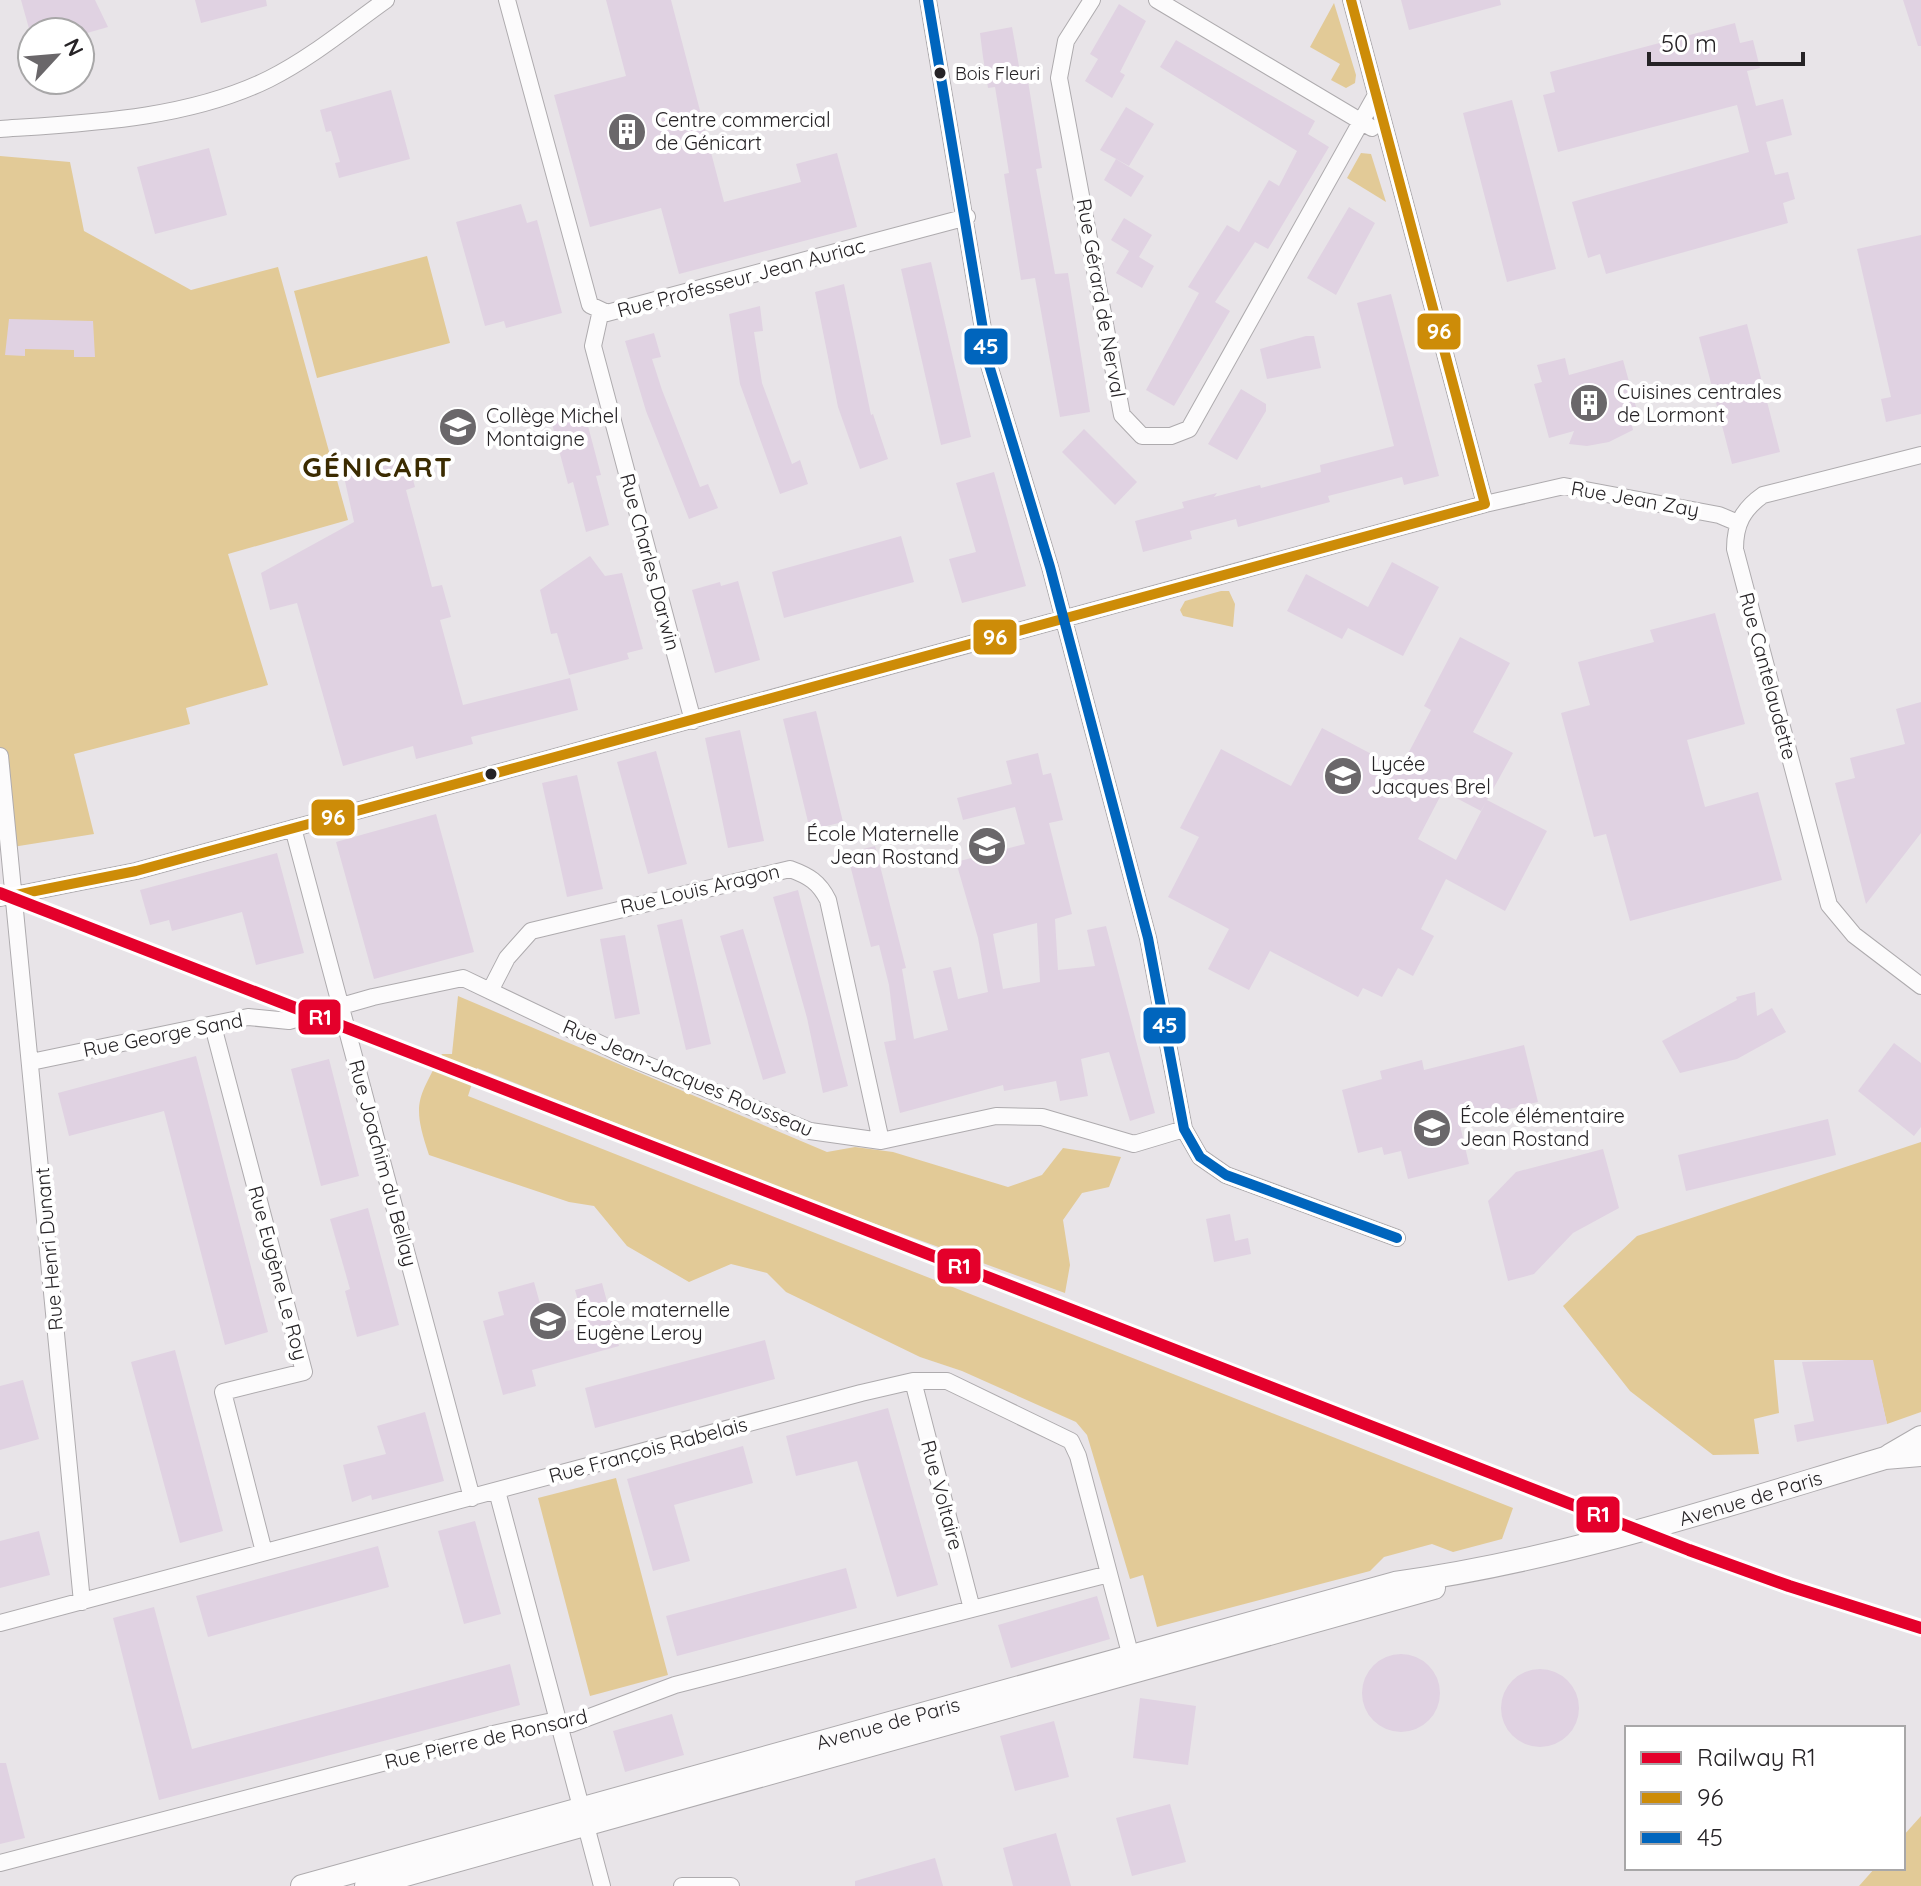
<svg xmlns="http://www.w3.org/2000/svg" width="1921" height="1886" viewBox="0 0 1921 1886" font-family="Quicksand,sans-serif">
	<style>
		.green { fill: #e2ca97 }
		.building { fill: #e0d2e2; fill-rule: evenodd }
		.lines { fill: none; stroke-linecap: round; stroke-linejoin: round }
		.minor-casing { stroke: #aeabae; stroke-width: 18 }
		.secondary-casing { stroke: #aeabae; stroke-width: 24 }
		.minor { stroke: #fcfbfc; stroke-width: 16 }
		.secondary { stroke: #fcfbfc; stroke-width: 22 }
		.bus-1-casing { stroke: #fff; stroke-width: 16 }
		.bus-2-casing { stroke: #fff; stroke-width: 16 }
		.bus-1 { stroke: #cd8c08; stroke-width: 10 }
		.bus-2 { stroke: #0065bd; stroke-width: 10 }
		.rail-1-casing { stroke: #fff; stroke-width: 18 }
		.rail-1 { stroke: #e4002b; stroke-width: 12 }
		.bus-dot { fill: #262326; stroke: #fff; stroke-width: 3 }
		.labels { text-anchor: middle; stroke-width: 8; stroke-linejoin: round; paint-order: stroke }
		.bus-label { font-size: 18px; fill: #262326; stroke: #fff; text-anchor: start }
		.poi-label { font-size: 20px; fill: #262326; stroke: #fff; text-anchor: start }
		.street-label { font-size: 20px; fill: #262326; stroke: #fff }
		.district-label { font-size: 28px; font-weight: bold; letter-spacing: 2px; fill: #3b2b01; stroke: #fff }
		.line-badge { stroke: #fff; stroke-width: 3 }
		.badge-label { font-size: 22px; text-anchor: middle; font-weight: bold; fill: #fff }
	</style>
	<rect width="100%" height="100%" fill="#e8e4e8"/>
	<path class="green" d="M1334,3L1356,75L1355,83L1346,88L1331,80L1340,64L1310,47Z
		M1361,153L1371,154L1386,202L1347,178Z
		M0,156L70,162L84,231L191,290L278,267L348,520L228,554L268,685L186,708L190,724L74,754L94,834L0,849Z
		M427,256L450,343L317,378L294,291Z
		M1221,591H1229L1235,604L1233,627L1183,616L1180,610L1185,601Z
		M458,996L827,1152L855,1147L893,1152L1008,1187L1042,1175L1063,1148L1121,1157L1109,1187L1082,1193L1063,1220L1070,1265L1065,1293L812,1201L477,1068L468,1096L1513,1508L1502,1539L1453,1552L1432,1544L1384,1557L1370,1571L1157,1627L1143,1575L1130,1579L1087,1435L1076,1422L962,1371L920,1357L786,1292L767,1273L731,1264L689,1282L627,1246L594,1206L569,1202L429,1155C412,1104 417,1100 442,1054H452Z
		M1921,1142V1412L1887,1424L1872,1360H1774L1779,1413L1754,1419L1759,1454L1713,1455L1630,1391L1563,1306L1637,1236Z
		M616,1478L668,1675L590,1696L538,1498Z
		M1921,1816V1886H1859L1875,1868H1903V1836Z"/>
	<path class="building" d="M21,0H95L108,27L80,35L30,32Z
		M195,0H266L267,6L201,23Z
		M606,0H671L724,202L801,182L796,164L837,153L857,227L679,274L661,208L590,227L554,95L626,76Z
		M1401,0H1500L1501,5L1409,30Z
		M1903,0H1921V46H1918Z
		M1119,4L1146,21L1120,72L1125,75L1112,98L1085,81L1098,59L1090,54Z
		M1735,23L1740,43L1753,40L1760,68L1747,71L1756,106L1783,99L1792,135L1766,142L1775,175L1788,172L1795,199L1783,203L1788,223L1606,274L1600,254L1588,258L1572,202L1749,152L1737,105L1558,152L1543,95L1555,92L1550,72Z
		M1012,27L1022,83L1028,81L1042,168L1036,169L1055,274L1068,273L1090,412L1060,417L1035,278L1021,280L1004,174L1009,173L995,87L988,88L983,57L980,33Z
		M1176,40L1315,121L1308,134L1329,147L1268,249L1255,242L1215,302L1230,311L1174,406L1146,390L1199,293L1188,287L1227,225L1239,232L1269,180L1279,186L1297,151L1160,67Z
		M391,90L410,159L339,178L335,163L340,162L331,131L326,132L320,110Z
		M1512,100L1556,269L1507,282L1463,113Z
		M1126,107L1154,124L1129,166L1100,150Z
		M209,148L227,215L155,234L137,167Z
		M1116,159L1144,176L1131,197L1104,180Z
		M521,204L527,223L537,220L562,313L506,328L504,321L485,326L456,222Z
		M1349,207L1375,223L1336,295L1307,278Z
		M1124,218L1152,235L1139,257L1154,266L1142,288L1116,273L1129,251L1111,240Z
		M1921,235V414L1886,422L1881,399L1891,397L1857,249Z
		M931,262L971,437L941,445L901,269Z
		M844,284L871,415L873,414L888,459L860,469L838,407L815,292Z
		M1391,294L1439,476L1404,485L1402,477L1328,496L1330,502L1238,527L1236,519L1190,531L1192,539L1143,552L1135,521L1184,508L1182,502L1217,493L1214,497L1260,485L1261,488L1321,472L1320,465L1394,446L1357,303Z
		M760,306L763,331L754,332L762,383L792,464L800,460L808,484L780,494L740,384L729,314Z
		M9,319L93,321L95,357H74V350L25,349V356L5,355Z
		M1747,324L1780,452L1732,464L1699,337Z
		M654,333L661,357L652,359L662,390L700,487L708,484L718,508L689,519L646,411L625,341Z
		M1306,336H1314L1321,368L1267,379L1260,349Z
		M1565,358L1569,375L1623,360L1638,414L1630,416L1633,430L1609,442L1587,446L1569,444L1574,431L1549,438L1534,384L1542,382L1537,365Z
		M1241,389L1266,404V411L1237,460L1208,444Z
		M584,411L601,475L596,476L609,525L586,532L573,482L568,484L551,420Z
		M1084,429L1137,482L1115,505L1062,452Z
		M368,457L370,467L407,457L415,487L406,490L432,587L442,585L451,617L440,620L463,705L570,678L578,710L471,737L473,744L416,759L413,746L343,766L297,603L270,610L261,573L354,522L341,463Z
		M994,472L1026,586L962,603L949,559L976,552L956,483Z
		M901,536L914,582L784,618L772,572Z
		M590,556L605,576L622,573L643,649L627,653L629,659L569,675L557,633L551,634L540,590Z
		M1392,562L1439,587L1403,656L1348,628L1342,639L1287,611L1306,574L1368,607Z
		M738,581L760,660L715,673L692,590L720,582L721,586Z
		M1715,613L1745,724L1687,740L1705,807L1758,792L1782,880L1630,921L1606,834L1594,837L1561,713L1590,705L1578,662L1654,642L1650,630Z
		M1460,637L1510,663L1473,732L1513,753L1481,811L1443,791L1418,839L1456,860L1487,800L1547,831L1505,911L1446,879L1421,929L1434,936L1413,976L1398,968L1382,997L1363,988L1358,997L1270,951L1249,990L1208,969L1229,929L1168,897L1199,837L1180,828L1221,749L1291,786L1322,728L1400,769L1431,710L1424,706Z
		M1921,702V833L1866,904L1835,783L1855,778L1850,758L1905,744L1896,709Z
		M816,711L843,822L810,830L783,719Z
		M740,730L764,841L728,848L705,738Z
		M656,751L687,864L648,874L617,762Z
		M1038,753L1043,775L1051,773L1063,820L1049,823L1072,914L1055,919L1058,970L1095,966L1087,930L1106,926L1155,1113L1130,1121L1109,1052L1081,1059L1088,1096L1060,1101L1056,1081L1004,1091L1003,1085L900,1113L884,1042L896,1040L889,985L879,945L871,947L847,853L875,846L906,968L902,969L914,1039L948,1030L933,971L951,967L958,999L988,992L978,938L956,862L1025,844L1015,807L963,820L957,798L1012,784L1006,761ZM1037,923L1040,982L1003,989L993,934Z
		M577,775L603,889L567,897L542,783Z
		M436,814L474,952L374,979L336,842Z
		M277,853L304,953L256,965L242,912L172,931L169,920L150,925L140,890Z
		M798,890L848,1086L823,1093L807,1018L773,897Z
		M682,919L711,1044L686,1050L657,925Z
		M743,929L786,1073L763,1080L720,936Z
		M625,935L640,1014L615,1019L600,939Z
		M1755,992L1757,1016L1772,1008L1786,1032L1737,1059L1680,1073L1662,1041L1737,1000L1736,997Z
		M1894,1043L1921,1063V1127L1914,1136L1858,1091Z
		M1524,1045L1538,1102L1459,1121L1469,1164L1408,1179L1401,1151L1384,1155L1382,1147L1358,1153L1342,1090L1382,1079L1380,1071L1422,1060L1424,1070Z
		M196,1056L268,1332L225,1345L164,1111L69,1136L58,1093Z
		M329,1059L359,1176L321,1186L291,1069Z
		M1828,1119L1836,1155L1686,1191L1678,1155Z
		M1603,1149L1619,1208L1573,1233L1534,1274L1508,1281L1488,1201L1516,1172Z
		M368,1208L399,1325L357,1337L345,1291L350,1289L330,1219Z
		M1230,1214L1235,1241L1248,1238L1251,1254L1214,1262L1206,1219Z
		M534,1282L549,1336L585,1326L575,1290L602,1283L619,1346L532,1370L536,1386L503,1395L483,1321L504,1315L498,1292Z
		M765,1340L775,1379L595,1428L585,1388Z
		M175,1350L223,1531L180,1543L131,1362Z
		M1848,1360H1873L1887,1424L1797,1442L1794,1425L1814,1421L1802,1362Z
		M23,1380L39,1439L0,1450V1386Z
		M888,1408L938,1585L897,1597L857,1461L796,1476L786,1436Z
		M425,1412L444,1481L372,1500L371,1495L352,1502L343,1465L386,1454L377,1426Z
		M743,1446L753,1483L674,1505L690,1561L653,1571L627,1479Z
		M475,1521L501,1614L464,1624L438,1531Z
		M39,1531L50,1575L0,1588V1541Z
		M378,1546L389,1587L208,1637L196,1596Z
		M846,1568L857,1608L677,1656L666,1616Z
		M1097,1596L1110,1639L1011,1668L998,1625Z
		M154,1607L192,1749L510,1664L520,1705L159,1800L113,1618Z
		M1362 1693a39 39 0 1 1 78 0a39 39 0 1 1-78 0Z
		M1501 1708a39 39 0 1 1 78 0a39 39 0 1 1-78 0Z
		M1140,1698L1196,1706L1188,1765L1133,1758Z
		M672,1714L684,1755L625,1772L613,1731Z
		M1054,1721L1069,1777L1015,1791L1000,1736Z
		M0,1763H6L25,1838L0,1844Z
		M1170,1804L1186,1862L1132,1876L1116,1818Z
		M1056,1833L1071,1886H1013L1003,1848Z
		M935,1858L943,1886H855V1881Z"/>
	<g class="lines">
		<g class="minor-casing">
			<path id="minor" d="M507,0L590,305L607,313L967,217
				M928,0L989,365L1050,567L1148,938L1184,1129L1200,1157L1226,1175L1397,1238
				M1092,0L1066,41L1059,78L1122,415L1142,436H1171L1189,429L1376,95
				M1157,0L1372,128
				M0,129C89,123 188,119 269,79C311,58 348,27 386,0
				M601,310L593,346L693,721
				M1921,455L1763,495C1743,509 1735,524 1735,549L1829,905L1854,935L1921,986
				M1485,504L1564,486L1719,515L1738,523
				M0,756L82,1602
				M293,828L472,1498
				M0,898L136,871L1485,504L1351,0
				M490,991L507,958L531,931L790,869C809,876 819,882 828,900L881,1141
				M213,1026L304,1372L223,1392L264,1552
				M31,1062L248,1017L289,1021L373,997L463,978L628,1057L810,1131L881,1141L996,1116L1042,1117L1134,1144L1184,1129
				M913,1381L972,1609
				M497,1491L602,1886
				M0,1623L861,1393L913,1381H947L1071,1441L1078,1456L1131,1657
				M0,1863L493,1734L548,1722L571,1724L675,1685L1109,1574
				M682,1886H731"/>
		</g>
		<g class="secondary-casing">
			<g id="secondary">
				<path d="M1890,1455L1921,1437"/>
				<path id="s1" d="M302,1886L1395,1583C1563,1560 1724,1506 1885,1458L1921,1455"/>
				<path d="M366,1886L1434,1588"/>
			</g>
		</g>
		<use href="#minor" class="minor"/>
		<use href="#secondary" class="secondary"/>
		<g class="bus-1-casing">
			<path id="bus-1" d="M0,898L136,871L1485,504L1351,0"/>
		</g>
		<g class="bus-2-casing">
			<path id="bus-2" d="M928,0L989,365L1050,567L1148,938L1184,1129L1200,1157L1226,1175L1397,1238"/>
		</g>
		<use href="#bus-1" class="bus-1"/>
		<use href="#bus-2" class="bus-2"/>
		<g class="rail-1-casing">
			<path id="rail-1" d="M0,893L1689,1550L1789,1586L1921,1628"/>
		</g>
		<use href="#rail-1" class="rail-1"/>
	</g>
	<defs>
		<g id="building-disc" transform="scale(2)"><circle r="9.5" fill="#6a676a" stroke="#fff"/><path d="M-4-6H4V6H1V3H-1V6H-4ZM-2.5-4.3h1.7v1.8h-1.7ZM.8-4.3h1.7v1.8H.8ZM-2.5-1h1.7V.8h-1.7ZM.8-1h1.7V.8H.8Z" fill="#fff"/></g>
		<g id="school-disc" transform="scale(2)"><circle r="9.5" fill="#6a676a" stroke="#fff"/><path d="M0-5L7-2L0 1L-7-2ZM-4 1L0 2.5L4 1V4Q0 6-4 4Z" fill="#fff"/></g>
	</defs>
	<g fill-rule="evenodd">
		<use href="#building-disc" x="627" y="132"/>
		<use href="#building-disc" x="1589" y="403"/>
		<use href="#school-disc" x="458" y="427"/>
		<use href="#school-disc" x="1343" y="776"/>
		<use href="#school-disc" x="987" y="846"/>
		<use href="#school-disc" x="1432" y="1128"/>
		<use href="#school-disc" x="548" y="1321"/>
	</g>
	<g class="bus-dot">
		<circle cx="940" cy="73" r="7"/>
		<circle cx="491" cy="774" r="7"/>
	</g>
	<g class="labels">
		<g class="bus-label">
			<text x="955" y="80">Bois Fleuri</text>
		</g>
		<g class="poi-label">
			<text x="655" y="127">Centre commercial<tspan x="655" dy="23">de Génicart</tspan></text>
			<text x="1617" y="399">Cuisines centrales<tspan x="1617" dy="23">de Lormont</tspan></text>
			<text x="486" y="423">Collège Michel<tspan x="486" dy="23">Montaigne</tspan></text>
			<text x="1371" y="771">Lycée<tspan x="1371" dy="23">Jacques Brel</tspan></text>
			<text x="959" y="841" text-anchor="end">École Maternelle<tspan x="959" dy="23">Jean Rostand</tspan></text>
			<text x="1460" y="1123">École élémentaire<tspan x="1460" dy="23">Jean Rostand</tspan></text>
			<text x="576" y="1317">École maternelle<tspan x="576" dy="23">Eugène Leroy</tspan></text>
		</g>
		<g class="street-label">
			<text transform="translate(741 278) rotate(-15)" y="7">Rue Professeur Jean Auriac</text>
			<text transform="translate(1101 298) rotate(80)" y="7">Rue Gérard de Nerval</text>
			<text transform="translate(1635 499) rotate(10)" y="7">Rue Jean Zay</text>
			<text transform="translate(650 562) rotate(75)" y="7">Rue Charles Darwin</text>
			<text transform="translate(1768 676) rotate(75)" y="7">Rue Cantelaudette</text>
			<text transform="translate(700 889) rotate(-13)" y="7">Rue Louis Aragon</text>
			<text transform="translate(163 1035) rotate(-11)" y="7">Rue George Sand</text>
			<text transform="translate(688 1078) rotate(23)" y="7">Rue Jean-Jacques Rousseau</text>
			<text transform="translate(383 1163) rotate(75)" y="7">Rue Joachim du Bellay</text>
			<text transform="translate(49 1249) rotate(-95)" y="7">Rue Henri Dunant</text>
			<text transform="translate(278 1273) rotate(75)" y="7">Rue Eugène Le Roy</text>
			<text transform="translate(648 1450) rotate(-15)" y="7">Rue François Rabelais</text>
			<text transform="translate(942 1495) rotate(75)" y="7">Rue Voltaire</text>
			<text dy="7" stroke="none"><textPath href="#s1" startOffset="1500">Avenue de Paris</textPath></text>
			<text dy="7" stroke="none"><textPath href="#s1" startOffset="608">Avenue de Paris</textPath></text>
			<text transform="translate(486 1739) rotate(-13)" y="7">Rue Pierre de Ronsard</text>
		</g>
		<g class="district-label">
			<text x="378" y="477">GÉNICART</text>
		</g>
	</g>
	<g class="line-badge">
		<rect x="1416" y="312" width="46" height="39" rx="8" fill="#cd8c08"/>
		<rect x="963" y="327" width="46" height="39" rx="8" fill="#0065bd"/>
		<rect x="972" y="618" width="46" height="38" rx="8" fill="#cd8c08"/>
		<rect x="310" y="798" width="46" height="39" rx="8" fill="#cd8c08"/>
		<rect x="297" y="998" width="45" height="38" rx="8" fill="#e4002b"/>
		<rect x="1142" y="1006" width="45" height="39" rx="8" fill="#0065bd"/>
		<rect x="936" y="1247" width="46" height="38" rx="8" fill="#e4002b"/>
		<rect x="1575" y="1495" width="46" height="39" rx="8" fill="#e4002b"/>
	</g>
	<g class="badge-label">
		<text x="1439" y="339">96</text>
		<text x="986" y="354">45</text>
		<text x="995" y="645">96</text>
		<text x="333" y="825">96</text>
		<text x="320" y="1025">R1</text>
		<text x="1165" y="1033">45</text>
		<text x="959" y="1274">R1</text>
		<text x="1598" y="1522">R1</text>
	</g>
	<rect x="1625" y="1726" width="280" height="144" fill="#ffffff" stroke="#a8a7a8" stroke-width="2"/>
	<rect x="1641" y="1752" width="40" height="12" fill="#e4002b" stroke="#a8a7a8" stroke-width="2"/>
	<text x="1697" y="1766" font-size="24" fill="#262326">Railway R1</text>
	<rect x="1641" y="1792" width="40" height="12" fill="#cd8c08" stroke="#a8a7a8" stroke-width="2"/>
	<text x="1697" y="1806" font-size="24" fill="#262326">96</text>
	<rect x="1641" y="1832" width="40" height="12" fill="#0065bd" stroke="#a8a7a8" stroke-width="2"/>
	<text x="1697" y="1846" font-size="24" fill="#262326">45</text>
	<g transform="translate(56 56) rotate(64)"><circle r="38" fill="#ffffff" stroke="#a8a7a8" stroke-width="2"/>
	<path d="M0-6L14 30L0 20L-14 30Z" fill="#6a676a"/>
	<text y="-12" font-size="22" font-weight="bold" text-anchor="middle" fill="#262326">N</text>
	</g>
	<path d="M1649 52v12h154v-12" fill="none" stroke="#262326" stroke-width="4"/>
	<text x="1661" y="52" font-size="24" fill="#262326" stroke="#ffffff" stroke-width="6" paint-order="stroke">50 m</text>
</svg>
